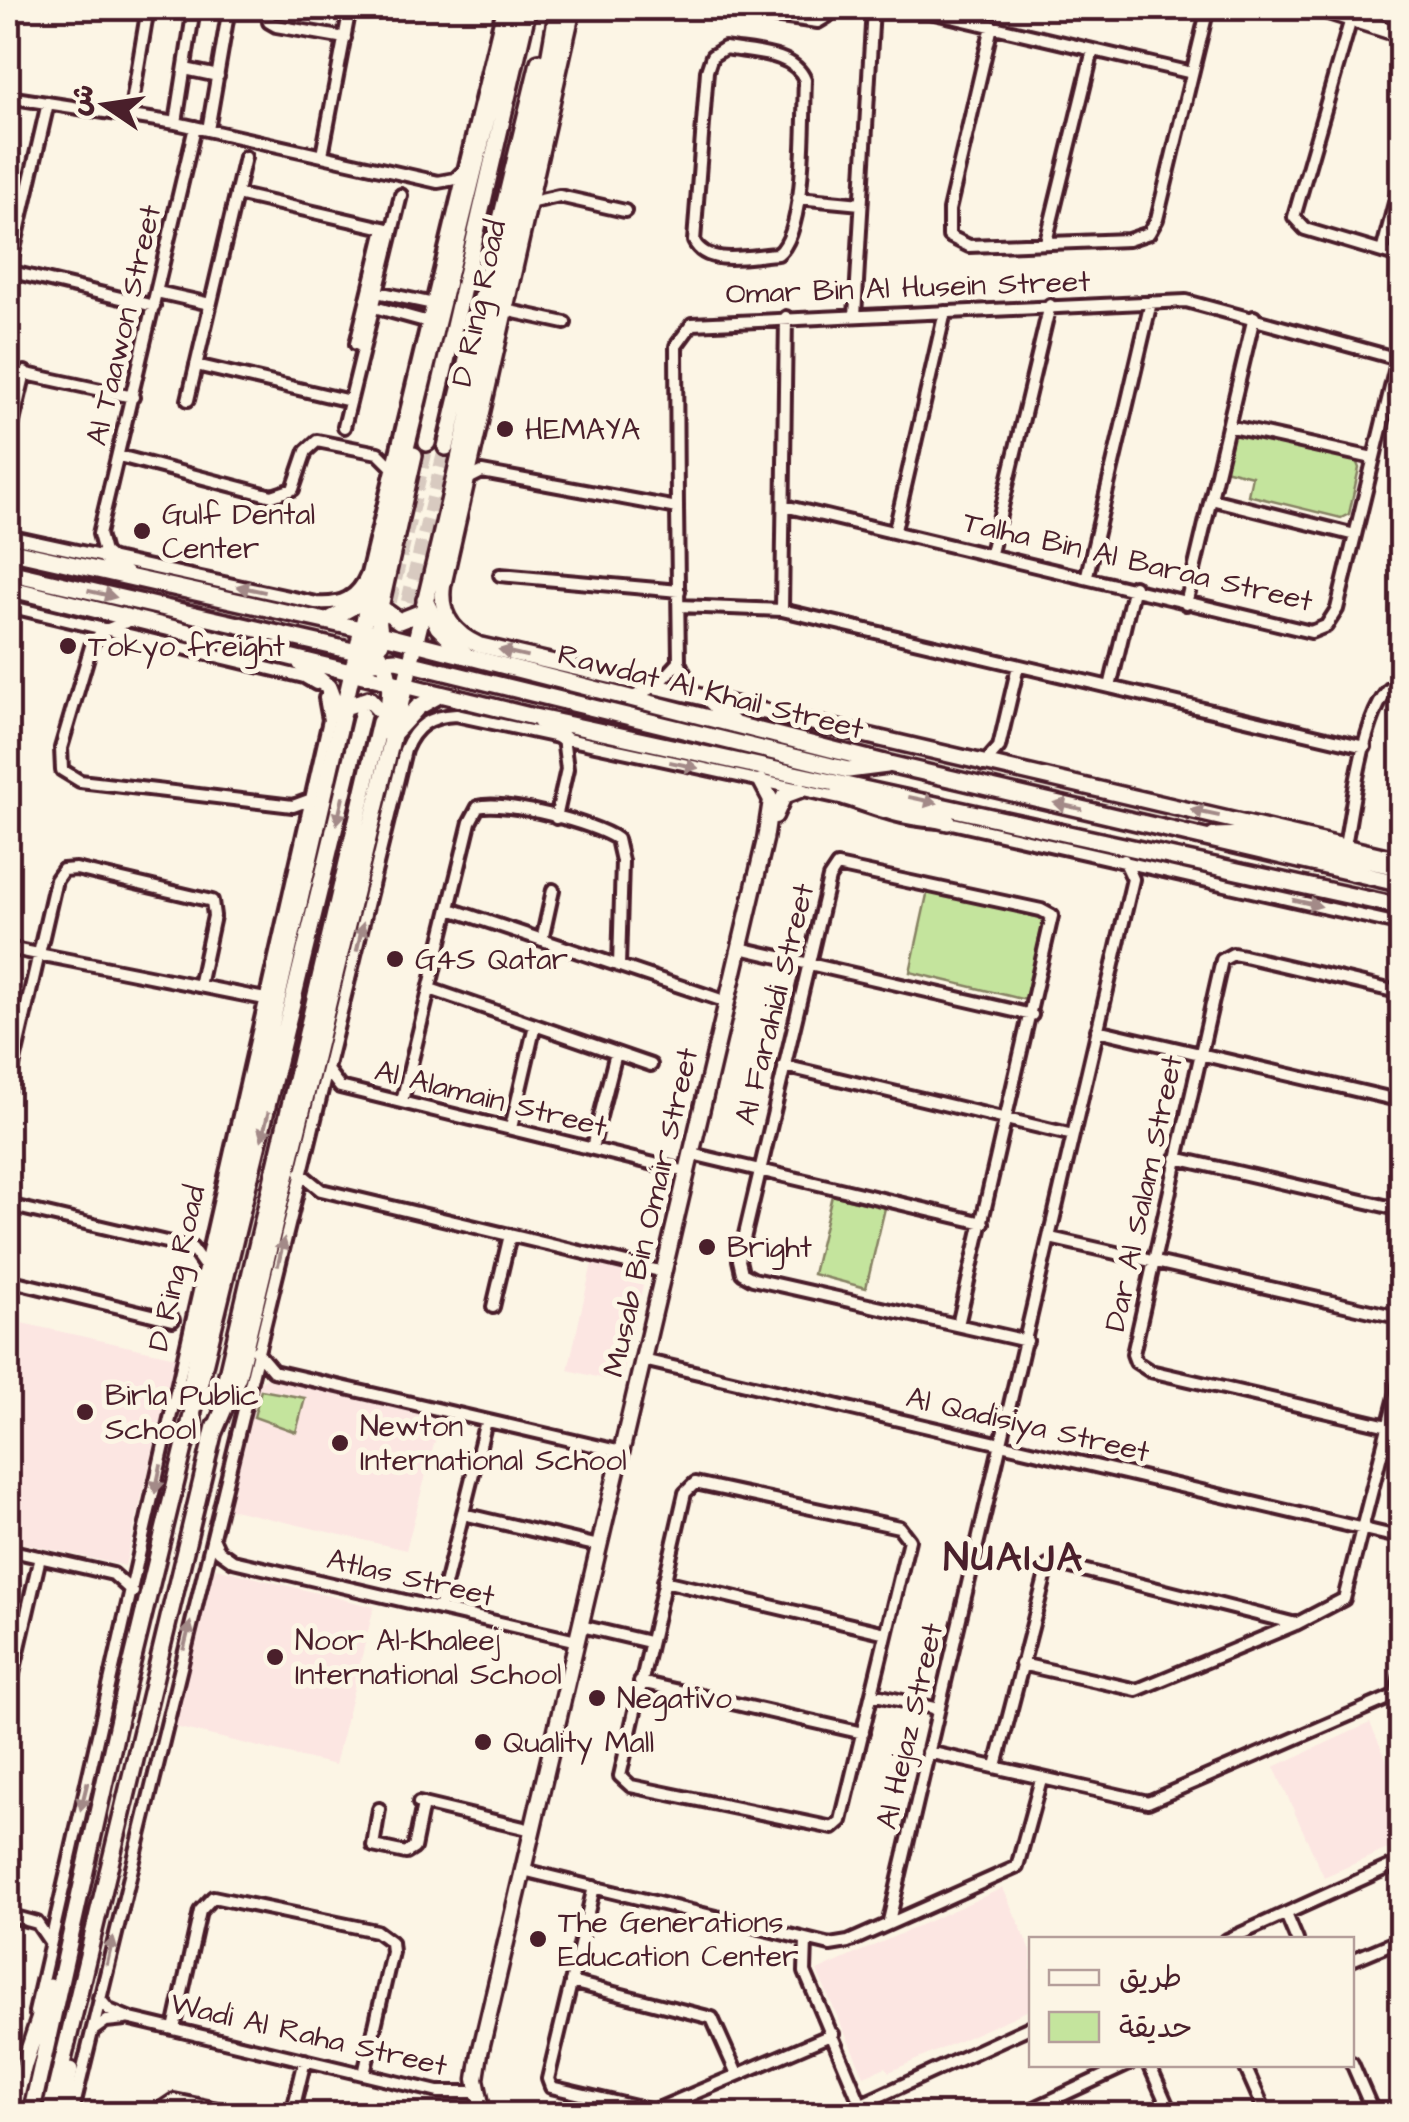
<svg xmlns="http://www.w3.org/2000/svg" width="1409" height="2122" viewBox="0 0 1409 2122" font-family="'Architects Daughter','Playpen Sans Arabic',sans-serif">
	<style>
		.built { fill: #fce6e2 }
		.green { fill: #c4e49d; stroke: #878264; stroke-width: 2.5 }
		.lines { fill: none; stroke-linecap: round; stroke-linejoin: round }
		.primary-tunnel { stroke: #d8cac0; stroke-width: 15; stroke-dasharray: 15 8; stroke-linecap: butt }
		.street-casing { stroke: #4a1f2b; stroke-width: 18 }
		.secondary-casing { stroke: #4a1f2b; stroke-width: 21 }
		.primary-casing { stroke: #4a1f2b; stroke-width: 22 }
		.street { stroke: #fcf5e5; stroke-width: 10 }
		.secondary { stroke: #fcf5e5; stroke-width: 14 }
		.primary { stroke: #fcf5e5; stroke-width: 15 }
		.oneway { fill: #a38a88 }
		.poi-dot { fill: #4a1f2b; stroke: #fcf5e5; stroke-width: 4 }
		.labels { text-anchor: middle; stroke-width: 10; stroke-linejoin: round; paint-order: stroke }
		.street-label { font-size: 30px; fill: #4a1f2b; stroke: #fcf5e5 }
		.poi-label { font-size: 30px; fill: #4a1f2b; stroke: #fcf5e5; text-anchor: start }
		.district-label { font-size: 40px; font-weight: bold; letter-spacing: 2.5px; fill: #4a1f2b; stroke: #fcf5e5 }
	</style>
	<rect width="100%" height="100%" fill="#fcf5e5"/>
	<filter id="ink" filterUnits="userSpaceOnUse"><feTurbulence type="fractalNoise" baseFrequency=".01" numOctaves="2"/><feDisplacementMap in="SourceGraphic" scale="20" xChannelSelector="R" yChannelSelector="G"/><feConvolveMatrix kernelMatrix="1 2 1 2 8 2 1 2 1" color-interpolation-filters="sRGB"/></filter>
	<g filter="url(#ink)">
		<path class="built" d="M592,1263L645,1276L621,1383L568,1370Z
			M8,1320L176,1357L125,1566L8,1540Z
			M271,1376L441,1418L406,1550L229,1509L260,1382Z
			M216,1568L374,1607L335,1765L175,1727L207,1577Z
			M1370,1723L1388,1763L1401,1759V1843L1324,1877L1274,1767Z
			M1003,1888L1031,1951V2009L889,2072L886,2067L864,2076L817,1971Z"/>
		<path class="green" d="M1242,432L1355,458L1359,468L1349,514L1341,518L1248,495L1252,476L1224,469L1233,437Z
			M928,890L1044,919L1026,1000L910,972Z
			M832,1195L885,1208L866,1288L813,1274Z
			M261,1390L305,1398L296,1432L254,1417Z"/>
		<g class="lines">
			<path class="primary-tunnel" d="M384,624L427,443
				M392,669L446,447"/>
			<g class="street-casing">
				<path id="street" d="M267,8L269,22L276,26L345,38
					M713,8L818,22L828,16L830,8
					M913,8L1192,73
					M1353,12L1294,217L1305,229L1402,258
					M992,26L949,210V236L969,246L1128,240L1149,233L1157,219L1208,8
					M725,48C752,53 794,52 805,80C803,117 807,232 778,254C753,255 707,268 694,241L707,71L712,56Z
					M8,52L13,8
					M185,69L218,76
					M8,97L176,123L438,182L455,179L464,170
					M130,115L148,8
					M176,123L194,8
					M208,130L229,8
					M322,155L350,8
					M236,194L392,230
					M798,198L861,204
					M528,203L559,196L625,211
					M1046,242L1093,50
					M1382,252L1402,176
					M8,271L154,306
					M8,275L48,103
					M157,292L210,304
					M377,292L429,303
					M374,307L425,321
					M505,310L565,323
					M855,316L873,8
					M363,347L356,344L384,229
					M196,365L350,401
					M8,370L133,397
					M188,400L245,157
					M1228,426L1373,458
					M344,427L401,195
					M8,443L25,372
					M119,456L272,496L293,489L306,451L317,441L378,453L391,466
					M468,479L482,472L677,508
					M1211,499L1355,535
					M784,506L1311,632L1326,626L1337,609L1398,359
					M895,530L945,312
					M8,536L316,603C341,605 357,598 367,574L503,8
					M991,553L1050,305
					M105,556L99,534L195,127
					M500,575L679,591
					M1087,575L1151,302
					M1186,604L1254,317
					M8,606L304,677L316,684
					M679,606L782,610L1365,747
					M782,610L786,317
					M134,619L103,631L92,643L61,748L62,770L80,781L293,806L312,799
					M1110,687L1134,586
					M694,694L679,662L677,508L676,346L692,324L1186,301L1402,360
					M633,697L658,685L679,662
					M983,765L999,747L1018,666
					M556,818L567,769L563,738
					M1345,845C1353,808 1364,691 1402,681
					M450,909L727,1002
					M542,940L553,890
					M8,948L265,999
					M740,948L1032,1015
					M430,989L651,1065
					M1097,1030L1402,1101
					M784,1066L1073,1135
					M327,1070L340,1087L687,1172
					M8,1088L56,880L63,870L76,869L212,901L214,916L199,986
					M402,1101L470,822L478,807C504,800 595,823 617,839L622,861L619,966
					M511,1128L535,1025
					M592,1148L616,1053
					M692,1154L983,1223
					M1176,1158L1402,1210
					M300,1173L321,1190L664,1272
					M8,1205L192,1248L203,1264
					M1050,1238L1402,1318
					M8,1280L173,1320
					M493,1307L510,1235
					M958,1325L1052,916L1041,910L837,866L829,878L739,1260L742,1273L753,1279L1027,1341
					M256,1351L273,1371L622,1452
					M643,1360L1402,1538
					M1388,1426L1150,1371L1136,1362L1133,1354L1222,960L1233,954L1244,956L1402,993
					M695,1483L899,1527L909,1540L841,1821L833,1828L631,1786L620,1776L685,1493Z
					M463,1514L599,1546
					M213,1538L219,1551L233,1561L577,1641
					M8,1550L113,1574L133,1592
					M664,1581L886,1633
					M439,1609L486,1421
					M581,1626L649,1642
					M1021,1664L1137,1690L1296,1624L1344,1599L1402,1373
					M1402,1670L1396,1695L1402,1710
					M640,1682L863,1733
					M872,1694L938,1709
					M8,1695L40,1557
					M928,1752L1148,1802L1396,1695
					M996,1766L1048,1566L1055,1563L1296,1624
					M419,1803L532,1830
					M379,1809L373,1846L406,1853L414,1848L423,1804
					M523,1870L830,1945L848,1942L1017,1867L1041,1779
					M594,1887L548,2079L551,2087L653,2111L833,2034
					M1286,1914L1297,1940
					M8,1915L37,1923L50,1942
					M889,1921L1133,879L1124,860
					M806,1940L805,1972L861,2105
					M1227,1940L1402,1861
					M1352,1960L1402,1939
					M571,1982L712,2018L737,2074
					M99,1998L109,2010L131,2019L438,2092H477
					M35,2012L329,720L325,698
					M174,2029L200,1911L213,1897L376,1931L391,1942L392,1952L364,2074
					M92,2031L106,2021L125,2019
					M1352,2063L1374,2114
					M1149,2064L1171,2114
					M1244,2064L1266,2114
					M72,2114L405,750C415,726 430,716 456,715L841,798C882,811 904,822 948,822L1402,925
					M153,2114L174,2100L242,2114
					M292,2114L305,2060
					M840,2114L1032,2026
					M1022,2114L1129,2064
					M1147,2114L1167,2106"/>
			</g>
			<g class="secondary-casing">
				<path id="secondary" d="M573,8L443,586C439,614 454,634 479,645L1402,860
					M1317,8L1402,35
					M775,816L784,796L800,790
					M12,2114L25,2062
					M483,2114L476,2079L480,2053L765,840L771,800L761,781"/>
			</g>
			<g class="primary-casing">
				<path id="primary" d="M427,443L528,8
					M446,447L539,62
					M8,550L352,627L889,764L1402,884
					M105,556L126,575
					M8,572L366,654
					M8,588L534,717L1402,907
					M425,600L438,627L466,655
					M380,607L399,621L422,612
					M327,621L354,606L369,588
					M362,630C394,668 394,685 383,732
					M381,643L378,616L414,455
					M301,664L328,687L339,716
					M353,671L373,662L396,660L848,770L887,765
					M707,697L733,723
					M344,707L369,699L386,717
					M541,722L563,738
					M395,732L418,707L441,694
					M839,791L880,806L948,822
					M1214,836L1248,835L1402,868
					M220,1404L380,722
					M193,1421L191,1385L200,1336L368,603L514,8
					M213,1434L238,1376L439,545L540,110L558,8
					M25,2062L50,1987
					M31,2114L126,1687L362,715
					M50,2114L215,1426
					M61,2114L70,2070"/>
			</g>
			<use href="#street" class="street"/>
			<use href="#secondary" class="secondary"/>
			<use href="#primary" class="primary"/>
		</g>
		<defs><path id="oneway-solid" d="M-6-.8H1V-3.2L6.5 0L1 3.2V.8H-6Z" transform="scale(2.5)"/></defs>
		<g class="oneway">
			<use href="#oneway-solid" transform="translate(251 589) rotate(-168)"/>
			<use href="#oneway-solid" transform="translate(102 594) rotate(13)"/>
			<use href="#oneway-solid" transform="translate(513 653) rotate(-167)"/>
			<use href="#oneway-solid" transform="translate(684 765) rotate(12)"/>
			<use href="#oneway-solid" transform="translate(923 800) rotate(12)"/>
			<use href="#oneway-solid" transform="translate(1068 806) rotate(-167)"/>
			<use href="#oneway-solid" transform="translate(340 810) rotate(103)"/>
			<use href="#oneway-solid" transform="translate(1205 813) rotate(-168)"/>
			<use href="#oneway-solid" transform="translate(1307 903) rotate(13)"/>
			<use href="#oneway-solid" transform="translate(360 937) rotate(-77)"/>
			<use href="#oneway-solid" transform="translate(265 1126) rotate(104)"/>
			<use href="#oneway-solid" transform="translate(281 1252) rotate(-77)"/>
			<use href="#oneway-solid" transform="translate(158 1479) rotate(102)"/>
			<use href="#oneway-solid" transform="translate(187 1636) rotate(-76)"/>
			<use href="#oneway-solid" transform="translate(84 1796) rotate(104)"/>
			<use href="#oneway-solid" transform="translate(110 1951) rotate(-77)"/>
		</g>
	</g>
	<g class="poi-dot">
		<circle cx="505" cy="429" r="10"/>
		<circle cx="142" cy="531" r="10"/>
		<circle cx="68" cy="646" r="10"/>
		<circle cx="395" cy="959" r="10"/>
		<circle cx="707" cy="1247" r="10"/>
		<circle cx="85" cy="1412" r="10"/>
		<circle cx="340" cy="1443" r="10"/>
		<circle cx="275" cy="1657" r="10"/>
		<circle cx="597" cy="1698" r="10"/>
		<circle cx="483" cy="1742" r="10"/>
		<circle cx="538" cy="1939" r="10"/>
	</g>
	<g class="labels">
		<g class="street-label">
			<text transform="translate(908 287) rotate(-2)" y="10">Omar Bin Al Husein Street</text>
			<text transform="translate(478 303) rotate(-78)" y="10">D Ring Road</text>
			<text transform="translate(123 325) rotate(-77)" y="10">Al Taawon Street</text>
			<text transform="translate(1138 561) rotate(13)" y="10">Talha Bin Al Baraa Street</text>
			<text transform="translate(711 691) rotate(14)" y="10">Rawdat Al Khail Street</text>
			<text transform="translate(774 1004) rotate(-76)" y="10">Al Farahidi Street</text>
			<text transform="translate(491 1098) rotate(14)" y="10">Al Alamain Street</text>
			<text transform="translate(1143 1193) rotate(-78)" y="10">Dar Al Salam Street</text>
			<text transform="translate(650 1212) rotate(-77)" y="10">Musab Bin Omair Street</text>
			<text transform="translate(176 1268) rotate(-77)" y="10">D Ring Road</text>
			<text transform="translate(1028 1424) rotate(13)" y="10">Al Qadisiya Street</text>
			<text transform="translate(411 1577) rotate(13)" y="10">Atlas Street</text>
			<text transform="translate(909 1726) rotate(-77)" y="10">Al Hejaz Street</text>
			<text transform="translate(309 2034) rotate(13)" y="10">Wadi Al Raha Street</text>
		</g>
		<g class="poi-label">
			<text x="525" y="439">HEMAYA</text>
			<text x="162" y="524">Gulf Dental<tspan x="162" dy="34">Center</tspan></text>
			<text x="88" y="656">Tokyo freight</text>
			<text x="415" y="969">G4S Qatar</text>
			<text x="727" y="1257">Bright</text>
			<text x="105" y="1405">Birla Public<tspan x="105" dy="34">School</tspan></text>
			<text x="360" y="1436">Newton<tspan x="360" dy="34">International School</tspan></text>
			<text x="295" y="1650">Noor Al-Khaleej<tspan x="295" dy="34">International School</tspan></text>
			<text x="617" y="1708">Negativo</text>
			<text x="503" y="1752">Quality Mall</text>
			<text x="558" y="1932">The Generations<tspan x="558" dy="34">Education Center</tspan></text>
		</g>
		<g class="district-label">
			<text x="1014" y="1570">NUAIJA</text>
		</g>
	</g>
	<rect width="1409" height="2122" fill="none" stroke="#fcf5e5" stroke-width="40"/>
	<rect x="20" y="20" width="1369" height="2082" fill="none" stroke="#4a1f2b" stroke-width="4" filter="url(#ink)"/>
	<rect x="1029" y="1937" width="325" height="130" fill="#fcf5e5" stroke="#b59f9b" stroke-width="2.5"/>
	<rect x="1049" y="1970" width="50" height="15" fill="#fcf5e5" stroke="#b59f9b" stroke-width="2.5"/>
	<text x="1119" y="1987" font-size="30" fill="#4a1f2b">طريق</text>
	<rect x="1049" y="2012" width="50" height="30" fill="#c4e49d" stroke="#b59f9b" stroke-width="2.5"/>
	<text x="1119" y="2037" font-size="30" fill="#4a1f2b">حديقة</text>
	<g transform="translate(105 105) rotate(283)" stroke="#fcf5e5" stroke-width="8" paint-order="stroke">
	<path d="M0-8L18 38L0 25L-18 38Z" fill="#4a1f2b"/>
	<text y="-15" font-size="28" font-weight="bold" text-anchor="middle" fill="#4a1f2b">ش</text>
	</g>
</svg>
